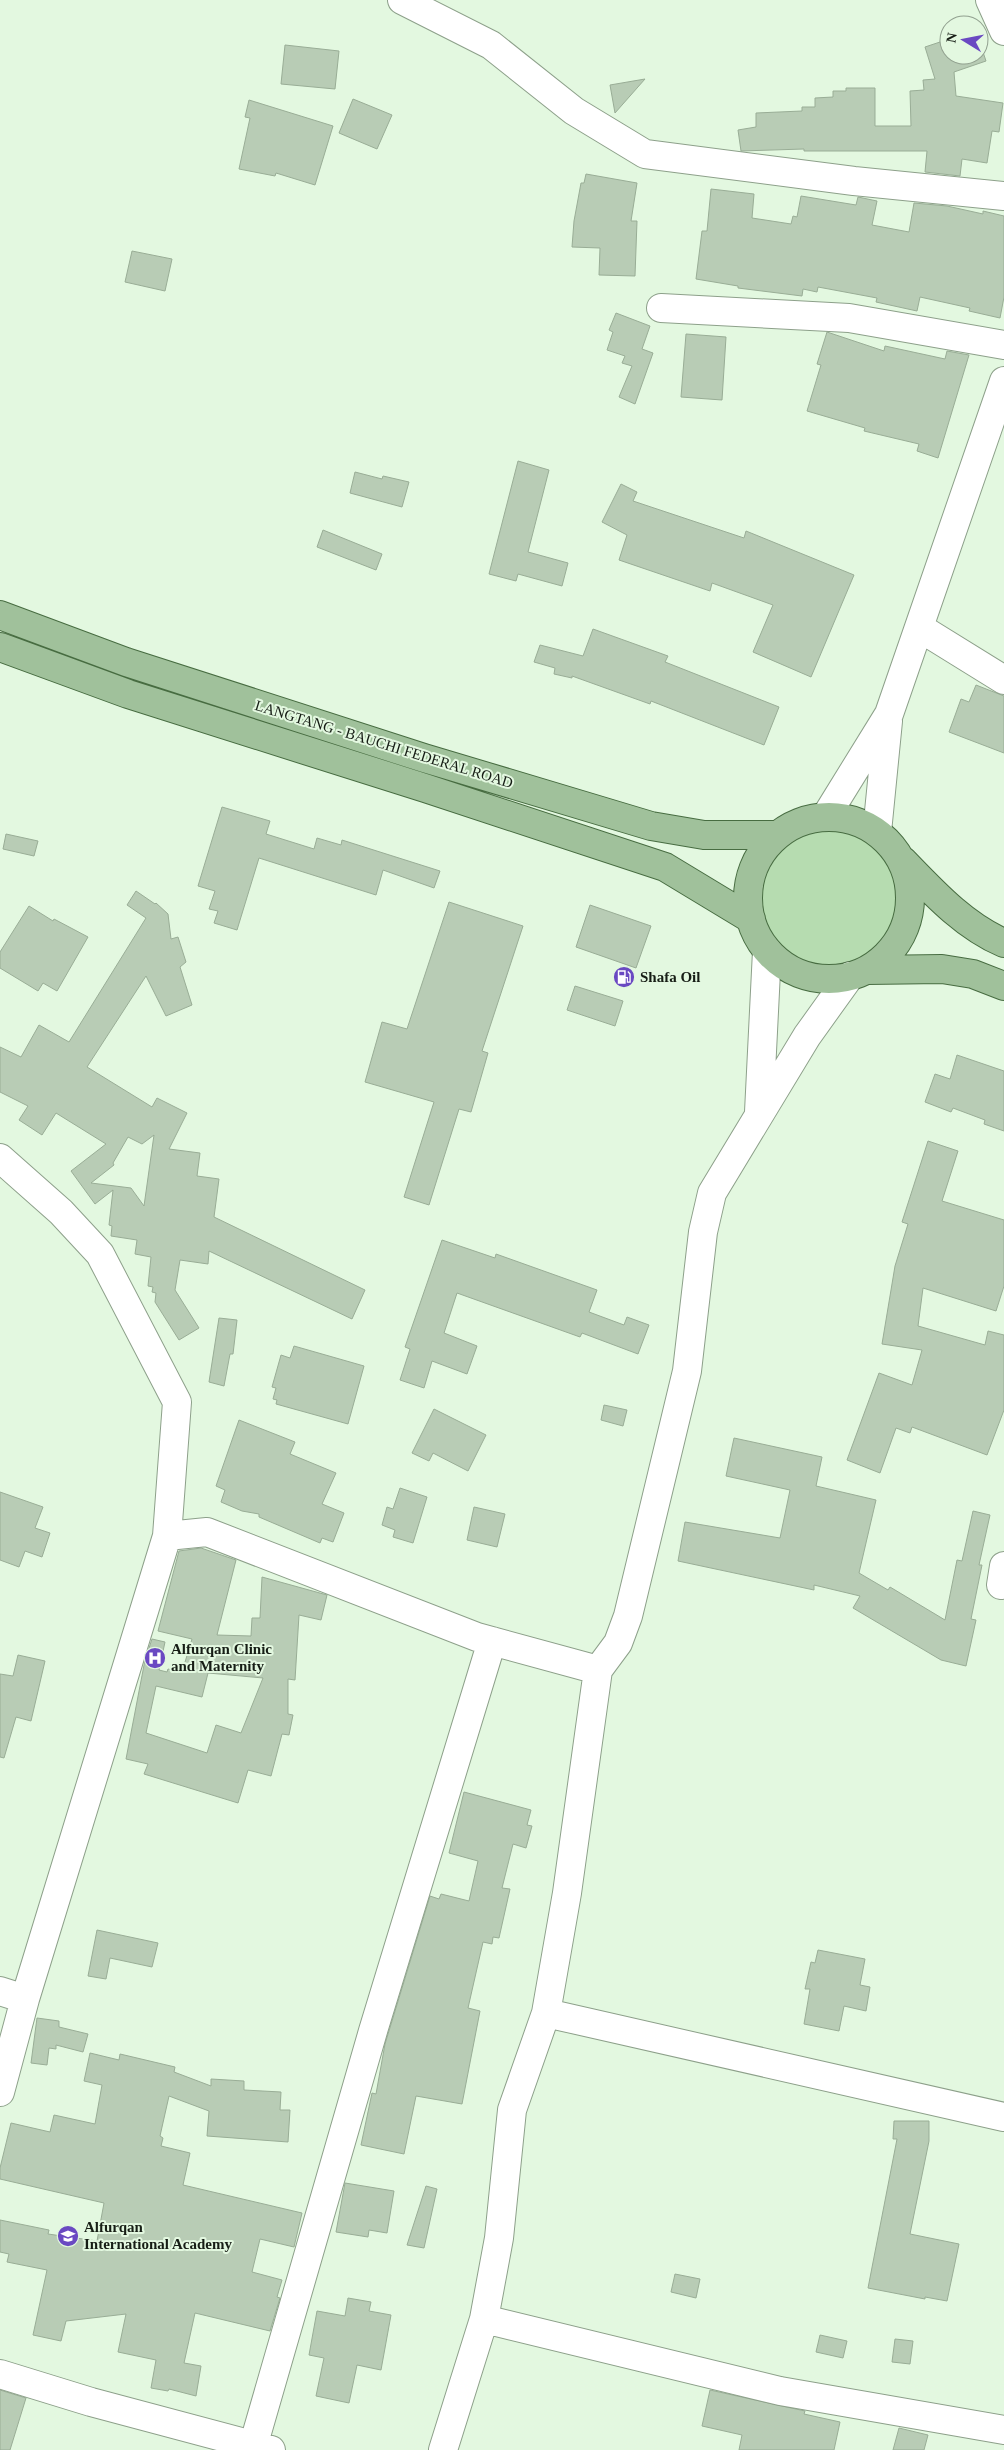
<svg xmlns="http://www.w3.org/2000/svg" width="1004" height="2450" viewBox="0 0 1004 2450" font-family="Georgia,serif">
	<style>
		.green { fill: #b6dcb0 }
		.building { fill: #b8ccb5; stroke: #99ad96; fill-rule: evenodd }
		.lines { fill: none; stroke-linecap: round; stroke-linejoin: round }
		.minor-casing { stroke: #8da08a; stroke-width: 30 }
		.major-casing { stroke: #476c41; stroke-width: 30 }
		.minor { stroke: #fff; stroke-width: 28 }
		.major { stroke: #a0c19b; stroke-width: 28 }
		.labels { text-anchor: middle; stroke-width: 4; stroke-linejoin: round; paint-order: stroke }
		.street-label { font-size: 15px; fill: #161d15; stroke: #e3f8e0 }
		.poi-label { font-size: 15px; font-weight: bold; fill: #161d15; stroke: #e3f8e0; text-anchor: start }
	</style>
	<rect width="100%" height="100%" fill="#e3f8e0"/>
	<path class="green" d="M758 898a71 71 0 1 1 142 0a71 71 0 1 1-142 0Z"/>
	<path class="building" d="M949,39V55H979V40L986,61L954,72L956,96L1003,103L999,132L992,131L987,163L962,159L960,176L925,172L927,151H804V149L741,151L738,130L756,127V113L802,111V107H815V98L833,97V91H846V88H875V126H911L910,91L924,90L923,80L935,79L925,47Z
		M285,45L339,51L335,89L281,84Z
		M645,79L615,113L610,85Z
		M353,99L392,115L377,149L339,133Z
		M249,100L333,126L315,185L276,173L275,176L239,169L250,118L245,117Z
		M586,174L637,183L631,221H637L635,276L599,275L600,248L572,247L574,221L581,183H584Z
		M711,189L754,194L752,218L791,224L793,216L797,217L801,196L856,205L858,197L877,201L872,225L909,232L914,203L947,206L983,214V211L1004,216V297L1000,318L969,311L970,308L920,297L917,311L876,302L877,298L818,287L817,292L803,289L802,296L738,288V286L696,279L702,231H707Z
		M132,251L172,259L165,291L125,282Z
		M616,313L650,326L642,349L653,353L635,404L619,397L632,366L622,363L625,356L607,350L613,332L609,330Z
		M827,332L884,351L885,346L945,359L947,351L969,355L938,458L917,451L919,444L864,431L865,428L807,411L821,365L817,364Z
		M686,334L726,337L722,400L681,397Z
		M518,461L549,470L528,552L568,563L562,586L518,574L516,581L489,574Z
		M355,472L382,479L383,476L409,482L402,507L350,493Z
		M621,484L637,492L633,501L744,538L746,531L854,575L811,677L753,652L773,605L712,583L710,591L619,560L627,535L602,522Z
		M323,530L382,554L376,570L317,547Z
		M593,629L668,656L665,662L779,707L764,745L651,701L650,704L572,676V678L554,674L555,668L534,662L540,645L583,656Z
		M976,685L1004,696V753L949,732L961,699L969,702Z
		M222,807L270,821L266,834L314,849L317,838L341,845L342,840L440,871L434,888L383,870L376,895L259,858L237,930L214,923L218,911L209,909L215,891L198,886Z
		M6,834L38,841L34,856L3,849Z
		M136,891L155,904L156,903L168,914L171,939L178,937L186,962L180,967L192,1005L166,1016L146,976L87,1067L152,1107L157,1098L187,1113L169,1149L200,1153L197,1176L219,1179L214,1217L365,1290L352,1319L209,1251L208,1264L180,1260L175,1290L199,1328L179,1340L155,1302L156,1293L152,1292L153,1287L148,1286L151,1257L135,1254L137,1240L111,1236L112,1226L109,1225L113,1190L95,1204L71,1171L106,1144L56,1113L42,1135L19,1120L28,1106L0,1092V1047L21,1057L39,1025L69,1042L146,918L127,905ZM154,1135L144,1206L131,1188L91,1183L114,1165L113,1163L128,1137L142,1144Z
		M449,902L523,926L482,1051L488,1053L471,1112L459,1109L429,1205L404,1197L434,1102L365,1082L382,1022L407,1029Z
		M590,905L651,926L636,968L576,947Z
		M29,906L53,921L54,919L88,937L57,991L43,983L38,991L0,968V952Z
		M575,986L623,1001L615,1026L567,1010Z
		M957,1055L1004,1071V1131L984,1124L985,1120L953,1108L951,1112L925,1102L935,1074L950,1079Z
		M928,1141L958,1151L942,1201L1004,1220V1286L996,1311L923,1288L918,1326L985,1345L988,1331L1004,1335V1410L987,1455L912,1427L910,1433L896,1428L880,1473L847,1460L879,1373L912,1385L922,1350L882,1344L895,1266L908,1224L902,1222Z
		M442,1240L495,1258L496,1254L597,1290L589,1312L624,1325L627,1317L649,1325L638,1354L582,1333L580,1337L457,1293L444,1333L477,1346L467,1374L432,1361L424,1388L400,1380L410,1349L405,1347Z
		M219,1318L237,1320L233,1354H230L224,1386L209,1382Z
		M294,1346L364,1366L348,1424L276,1404L277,1400L273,1399L276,1388L272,1387L281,1355L290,1358Z
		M604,1405L627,1410L623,1426L601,1420Z
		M434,1409L486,1435L468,1471L433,1453L429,1461L412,1453Z
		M239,1420L295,1442L290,1454L336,1473L322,1504L344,1513L333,1542L322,1538L320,1543L259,1517V1514L242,1511L221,1502L225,1490L216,1486Z
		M734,1438L822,1457L816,1486L876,1500L859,1573L888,1590L890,1587L945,1620L957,1560L962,1561L973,1511L990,1515L979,1565H982L971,1619L976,1620L966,1666L941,1660L853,1608L860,1596L814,1585V1590L678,1561L685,1522L780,1538L790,1490L726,1476Z
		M400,1488L427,1497L413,1543L393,1537L395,1530L382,1525L387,1507L393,1509Z
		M0,1492L43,1507L35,1528L50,1533L42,1557L25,1551L19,1567L0,1560Z
		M474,1507L505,1514L497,1547L467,1540Z
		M201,1548L236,1560L217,1635L251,1636L252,1618H260L262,1577L327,1595L321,1620L299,1615L295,1680L288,1679V1714L293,1715L289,1735L282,1734L271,1776L248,1770L238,1803L144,1774L148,1764L126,1759L145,1660L152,1639L165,1642L159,1670L167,1672L168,1669L182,1672L192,1639L158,1631L179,1551ZM208,1673L263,1678L241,1733L216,1725L207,1753L146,1733L156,1686L202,1697Z
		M18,1655L45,1661L31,1721L16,1717L4,1758L0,1757V1674L13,1676Z
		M464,1792L531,1810L527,1825L532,1826L526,1848L513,1844L502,1888L510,1889L499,1938L493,1937L492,1944L483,1942L468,2008L480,2011L462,2104L416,2096L404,2154L361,2145L372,2093L376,2094L385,2044L430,1896L439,1899L441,1894L469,1901L478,1861L449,1853Z
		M97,1930L158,1943L152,1967L110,1958L106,1979L88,1976Z
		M818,1950L865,1959L860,1985L870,1987L866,2011L844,2006L839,2031L804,2024L810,1989H805L811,1962L815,1963Z
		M37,2018L59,2021V2027L88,2034L83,2052L56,2045V2049L49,2048L47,2065L31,2063Z
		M90,2053L119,2060L120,2054L175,2067L174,2072L211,2086V2079L244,2081V2090L281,2092L280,2110H290L288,2142L207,2136L209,2111L169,2096L160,2136L163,2138L161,2146L190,2153L183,2185L302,2213L294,2247L260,2239L252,2272L282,2280L277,2297L280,2298L270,2331L195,2313L184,2363L201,2366L196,2396L169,2389L168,2391L151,2388L156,2360L118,2352L126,2314L66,2321L61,2341L33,2335L47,2270L7,2262L9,2254L0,2252V2220L49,2230L48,2234L97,2241L104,2203L0,2179V2168L11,2123L50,2132L54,2115L95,2124L102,2085L84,2081Z
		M894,2121H929V2141L910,2234L959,2244L947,2301L925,2297V2299L868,2288L897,2139H893Z
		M345,2183L394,2191L387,2233L369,2230L368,2237L336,2232Z
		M426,2186L437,2189L424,2248L407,2245Z
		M675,2274L700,2279L696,2298L671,2292Z
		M348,2298L371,2302L369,2311L391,2315L381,2370L357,2365L349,2403L316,2396L324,2358L309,2355L317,2311L345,2316Z
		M820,2335L847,2341L843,2358L816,2352Z
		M895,2339L913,2341L910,2364L892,2362Z
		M0,2390L26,2398L10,2450H0Z
		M710,2390L805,2411L804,2414L840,2422L834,2450H739L742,2435L702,2426Z
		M899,2428L928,2435L924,2450H893Z"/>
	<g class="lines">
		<g class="minor-casing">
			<path id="minor" d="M402,0L491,45L574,111L645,154L854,181L1004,196
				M990,0L1004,31
				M661,308L849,318L1004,345
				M920,628L1004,680
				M826,816L889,714L1004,381
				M877,832L888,721
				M759,1112L767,951
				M0,1158L61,1212L100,1254L177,1402L167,1536L25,1999L0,2092
				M167,1536L207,1532L477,1637L598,1670
				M1001,1585L1004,1566
				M0,1991L25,1999
				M546,2013L1004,2117
				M484,2319L780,2391L1004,2430
				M0,2374L91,2402L271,2450
				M252,2450L373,2031L492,1641
				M443,2450L484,2319L499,2238L512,2110L546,2013L567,1893L598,1670L618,1643L628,1616L687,1371L703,1232L712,1193L807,1036L850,976"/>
		</g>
		<g class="major-casing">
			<path id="major" d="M0,615L126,662L424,758L651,826L704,835H776
				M0,647L128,694L425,788L665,867L751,919
				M748 898a81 81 0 1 1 162 0a81 81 0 1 1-162 0Z
				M903,861C933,892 964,926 1004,943
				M867,970L942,969L973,974L1004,986"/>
		</g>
		<use href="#minor" class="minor"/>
		<use href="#major" class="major"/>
	</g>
	<defs>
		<g id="fuel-disc" transform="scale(1.125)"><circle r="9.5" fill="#6a49c2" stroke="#e3f8e0"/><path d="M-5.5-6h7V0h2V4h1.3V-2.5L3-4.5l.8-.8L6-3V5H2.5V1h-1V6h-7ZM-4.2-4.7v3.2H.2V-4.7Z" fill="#fff"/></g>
		<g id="hospital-disc" transform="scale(1.125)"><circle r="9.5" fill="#6a49c2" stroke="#e3f8e0"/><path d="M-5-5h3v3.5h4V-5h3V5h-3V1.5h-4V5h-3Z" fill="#fff"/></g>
		<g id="school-disc" transform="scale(1.125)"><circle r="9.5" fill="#6a49c2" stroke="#e3f8e0"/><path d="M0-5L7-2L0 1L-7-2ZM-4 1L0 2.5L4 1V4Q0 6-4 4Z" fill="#fff"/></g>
	</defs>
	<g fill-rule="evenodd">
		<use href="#fuel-disc" x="624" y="977"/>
		<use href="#hospital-disc" x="155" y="1658"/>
		<use href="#school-disc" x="68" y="2236"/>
	</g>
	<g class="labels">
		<g class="street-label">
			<text transform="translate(384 744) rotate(17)" y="5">LANGTANG - BAUCHI FEDERAL ROAD</text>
		</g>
		<g class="poi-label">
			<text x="640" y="982">Shafa Oil</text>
			<text x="171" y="1654">Alfurqan Clinic<tspan x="171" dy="17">and Maternity</tspan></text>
			<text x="84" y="2232">Alfurqan<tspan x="84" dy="17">International Academy</tspan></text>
		</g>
	</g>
	<g transform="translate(964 40) rotate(280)"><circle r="24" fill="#e3f8e0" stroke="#91a08f"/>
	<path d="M0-4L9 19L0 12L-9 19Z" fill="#6a49c2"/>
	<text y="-8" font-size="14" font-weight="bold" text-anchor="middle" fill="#161d15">N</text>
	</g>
</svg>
